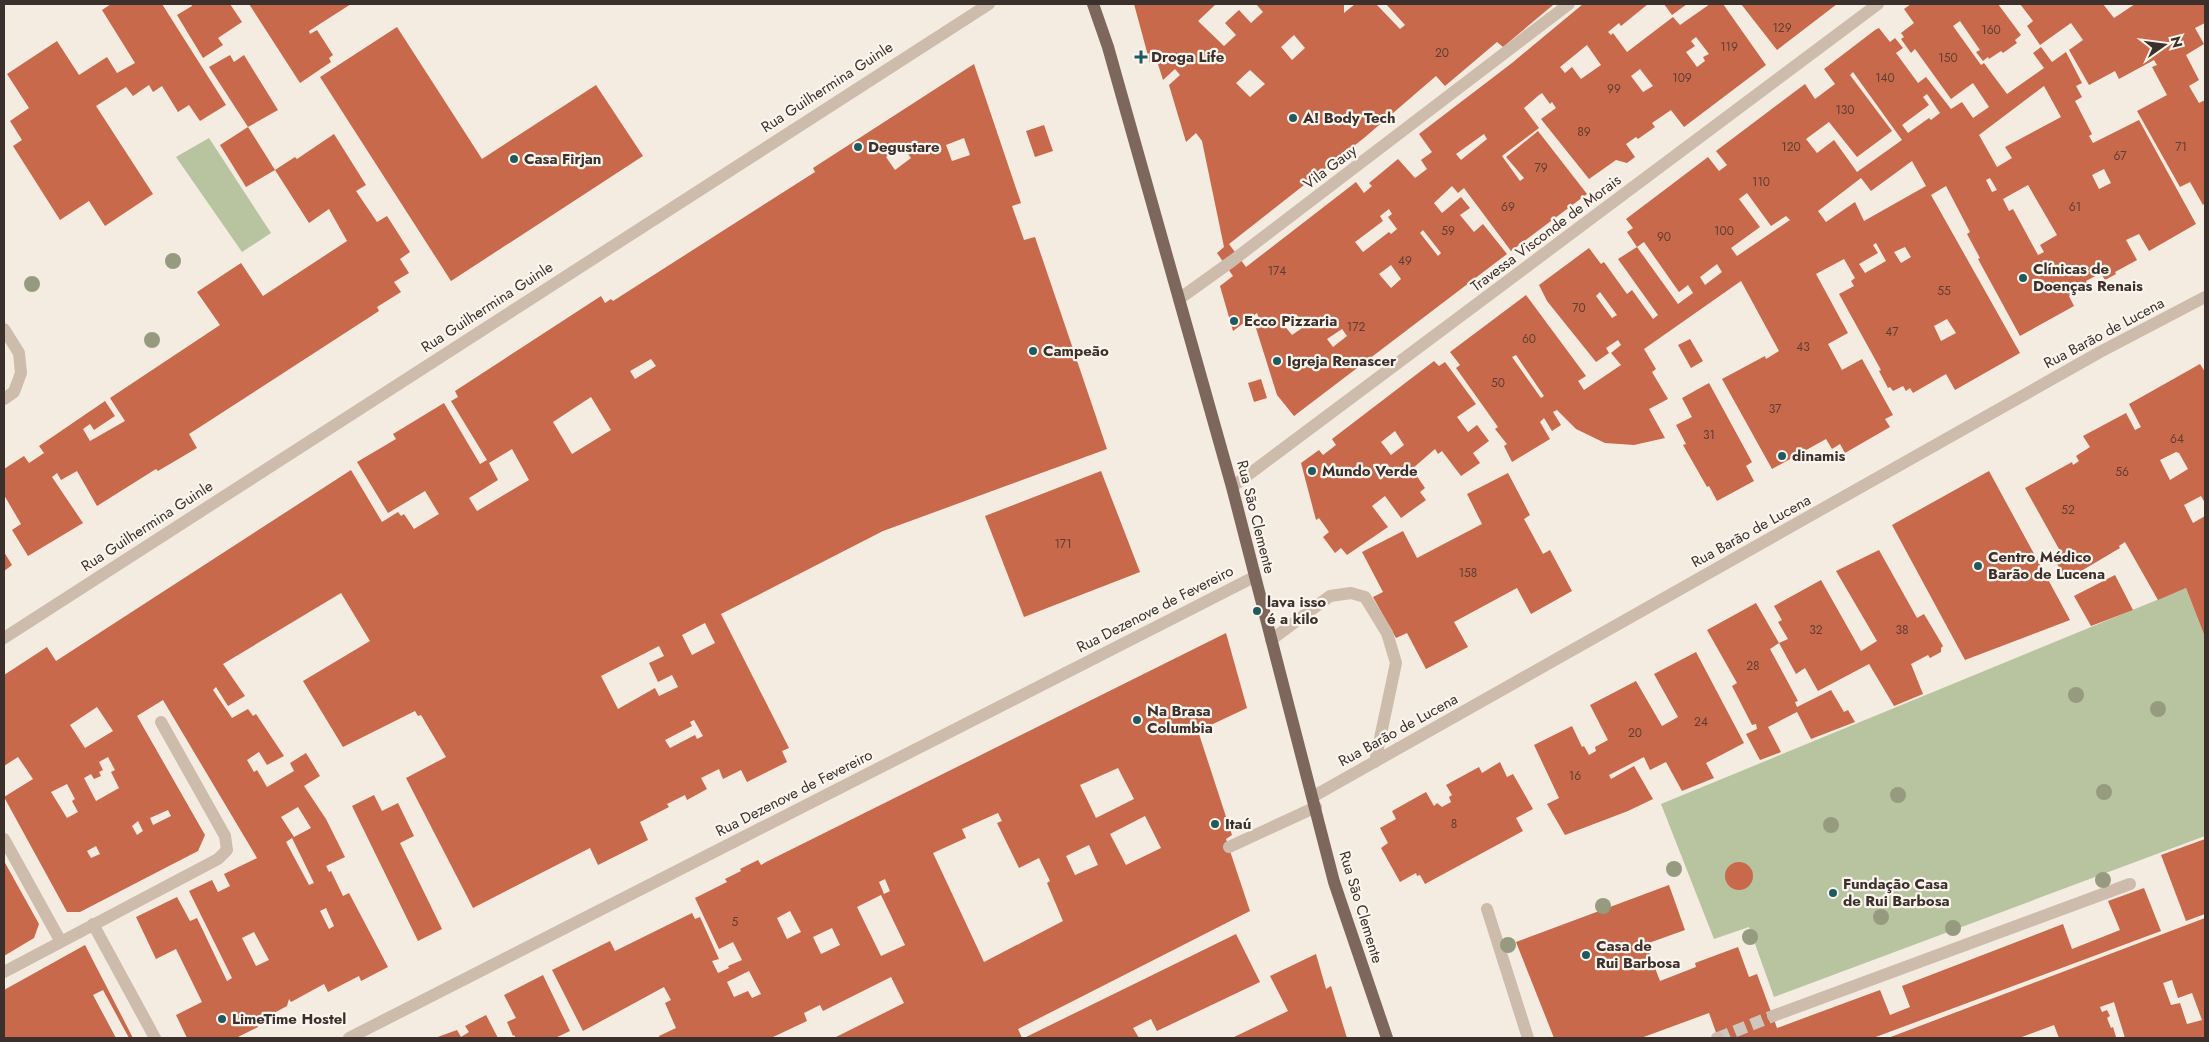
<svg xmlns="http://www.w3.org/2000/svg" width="2209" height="1042" viewBox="0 0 2209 1042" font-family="Jost,sans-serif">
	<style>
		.green { fill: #b8c4a0 }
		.building { fill: #c8694b; fill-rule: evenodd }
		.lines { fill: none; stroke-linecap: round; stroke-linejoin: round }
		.minor-tunnel { stroke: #cfc6bd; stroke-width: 12; stroke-dasharray: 12 6; stroke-linecap: butt }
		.minor { stroke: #cdbbac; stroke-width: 12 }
		.major { stroke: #7d675c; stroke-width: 12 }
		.tree { fill: #969b7f }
		.poi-dot { fill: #1f5a5e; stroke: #fbf5ee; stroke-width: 2 }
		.labels { text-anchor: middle; stroke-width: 4.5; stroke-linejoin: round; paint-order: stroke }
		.number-label { font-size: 12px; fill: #5e3e33 }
		.poi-label { font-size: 15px; font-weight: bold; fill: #3b302b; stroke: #fbf5ee; text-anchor: start }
		.street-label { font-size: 15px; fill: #3b302b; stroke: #fbf5ee }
	</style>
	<rect width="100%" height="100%" fill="#f4ebe1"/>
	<path class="green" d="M209,138L271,233L242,252L176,157Z
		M2186,588L2205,637V836L1774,997L1749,927L1714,939L1661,804Z"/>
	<path class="building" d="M111,4H162L226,105L200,121L189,105L178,112L162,86L153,92L149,85L133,96L126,87L96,106L153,194L105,226L89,201L60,220L13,146L22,140L10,121L29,108L7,74L57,41L79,75L107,57L117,73L135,63L102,10Z
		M191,4H230L242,22L218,38L223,45L203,58L177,15L192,6Z
		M249,4H351L309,31L310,34L317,30L333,55L329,58L331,62L300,83Z
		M1134,4H1216L1198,21L1224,46L1236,35L1225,23L1239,10L1251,23L1263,12L1256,4H1344V13L1355,4H1376L1400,29L1405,25L1386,4L1553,5L1503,47L1497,42L1445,86L1436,76L1364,138L1229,244L1246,267L1356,182L1364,193L1372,186L1369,183L1398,159L1415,178L1427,169L1421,160L1432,152L1419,134L1512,63L1583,4H1648L1621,26L1619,23L1608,32L1611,35L1613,33L1627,52L1673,17L1680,25L1710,4H1723L1766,65L1684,127L1671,110L1652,123L1655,127L1638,139L1636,137L1626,144L1635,157L1627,163L1616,160L1589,179L1541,119L1556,108L1552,102L1550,104L1542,93L1539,95L1524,108L1539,128L1502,156L1520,181L1524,178L1506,157L1538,131L1587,194L1511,251L1464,188L1458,193L1452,186L1434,203L1442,213L1461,197L1470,208L1460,215L1474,232L1483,224L1507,254L1294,416L1277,395L1255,325L1261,324L1257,313L1233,331L1220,286L1233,276L1217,253L1224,247L1202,141L1196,133L1186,142L1169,85L1180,75L1175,69L1163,80L1157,61L1150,63ZM1294,35L1305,48L1292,60L1281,47ZM1696,37L1709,54L1703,57L1705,61L1697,67L1686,52L1695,46L1691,41ZM1587,45L1601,65L1581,79L1572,67L1565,73L1560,67ZM1640,69L1653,86L1643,92L1631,76ZM1250,70L1265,84L1250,97L1236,83ZM1484,134L1487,139L1461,160L1456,154ZM1389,209L1392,214L1388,217L1397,229L1391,234L1389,232L1363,252L1355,242L1383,221L1380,216ZM1423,230L1441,253L1438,256L1420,233ZM1391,265L1401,279L1391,288L1379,274ZM1296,314L1305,326L1292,335L1283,324ZM1342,329L1347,336L1333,347L1327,339Z
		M1664,4H1687L1672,15Z
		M1741,4H1837L1777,50Z
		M1911,4H1998L2021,35L2015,40L2017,43L2003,53L2001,51L1989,59L1988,57L1983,61L1976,52L1980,50L1960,21L1953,26L1981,65L1984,63L2007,94L2044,68L2033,53L2041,47L2052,62L2066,52L2082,83L2076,86L2082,97L2075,101L2092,134L2089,136L2093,143L2139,120L2196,224L2149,251L2139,234L2126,240L2137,260L2115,272L2116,274L2105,280L2101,273L2086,281L2089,286L2069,296L2074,306L2020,336L1978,259L1980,258L1967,234L1970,232L1946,186L1931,195L2020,353L1955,390L1946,374L1913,393L1910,388L1906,391L1903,386L1893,391L1890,387L1888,388L1879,371L1881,370L1839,294L1854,286L1851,281L1855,278L1844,259L1816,274L1848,333L1828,344L1842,370L1862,359L1893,415L1885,419L1890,427L1845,453L1840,444L1832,449L1826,439L1772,469L1722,379L1765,356L1766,359L1779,351L1741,281L1644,349L1656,369L1652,372L1668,399L1649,409L1665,438L1634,445L1605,443L1576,429L1557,410L1553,412L1561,425L1552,431L1544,418L1540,422L1550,439L1512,462L1504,446L1507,444L1495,429L1498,427L1456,368L1460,365L1450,352L1526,295L1586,376L1578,381L1584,390L1621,365L1611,353L1621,345L1618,340L1606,348L1609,353L1596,362L1547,301L1539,285L1589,248L1601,264L1604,262L1627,294L1632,290L1653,319L1658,315L1618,259L1637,247L1678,304L1693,293L1688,285L1679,292L1644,242L1637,247L1627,232L1633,228L1626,219L1708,157L1719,171L1727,165L1716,151L1805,84L1815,99L1835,84L1824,69L1875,30L1879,28L1890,42L1895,38L1903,48L1896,53L1918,83L1926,77L1951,109L1962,102L1973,118L1989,107L1973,83L1951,99L1915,49L1911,53L1901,39L1904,37L1901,33L1914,23L1904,9ZM1853,72L1902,140L1857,172L1834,140L1817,153L1806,139L1829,122L1857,157L1892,131L1850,75ZM2044,86L2061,117L2005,147L2012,158L1997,167L1979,135ZM1927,94L1940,113L1931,120L1929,118L1908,133L1902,125L1929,105L1923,97ZM1912,161L1926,186L1864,221L1855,202L1826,222L1818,211L1861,178L1871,191ZM2104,169L2111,183L2099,189L2092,175ZM1990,178L1997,190L1992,192L1986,180ZM2028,185L2057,235L2040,245L2044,252L2038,255L2013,209L2009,211L2003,199ZM1747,193L1771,226L1786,216L1790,220L1737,256L1731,248L1760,227L1739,199ZM1876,243L1886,261L1865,273L1859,264L1878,253L1873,245ZM1905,247L1911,257L1901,263L1894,252ZM1717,264L1722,272L1705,285L1700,277ZM1600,292L1617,315L1612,318L1596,296ZM1947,319L1956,333L1941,341L1934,326ZM1516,355L1544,396L1541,398L1512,357Z
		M2020,4H2103L2114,18L2135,4H2205V23L2195,28L2204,44L2186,55L2199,80L2189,86L2199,103L2205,100V203L2203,205L2190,182L2180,187L2137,111L2167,95L2152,67L2157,65L2154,60L2119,79L2115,71L2089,85L2069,50L2083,40L2071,23L2040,45L2027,26L2033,21Z
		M397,27L482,159L596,85L643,156L451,281L320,77Z
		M230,55L234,62L244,55L278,110L248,127L209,67Z
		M974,64L1021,203L1012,206L1024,240L1035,237L1107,449L883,531L721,614L789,748L782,751L787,762L747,782L741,770L723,779L719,769L701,778L707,789L687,800L685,795L667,804L669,807L640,822L648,840L598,865L590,848L473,908L406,778L446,757L421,715L418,716L415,711L343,747L303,681L370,641L341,593L223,664L245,696L228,706L216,687L213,690L232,718L248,709L253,716L256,714L284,756L267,765L259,752L247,760L254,772L257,770L267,787L294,771L290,763L306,753L320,776L304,786L326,819L345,857L326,866L329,872L331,871L343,896L349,893L388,967L361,981L359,976L328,992L324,984L291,1002L289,999L287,1006L261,1020L252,1016L258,1027L236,1038H187L176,1015L202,1002L176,949L156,959L136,917L177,897L190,921L197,918L227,981L232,978L189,891L212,880L218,892L230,886L224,874L257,858L163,700L137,716L205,835L198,851L80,912H67L4,797L33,779L18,757L4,766V675L47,647L56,661L351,470L382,522L398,512L401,516L404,514L414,529L439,514L425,491L388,513L357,462L396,439L393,434L444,403L480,464L487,460L451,401L458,397L455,391L601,296L605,303L611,299L613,301L815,172L813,168ZM964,138L970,155L952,161L946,145ZM902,146L911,158L895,170L886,157ZM651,359L656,366L635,379L630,371ZM591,397L611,430L572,454L553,422ZM512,449L529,480L477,511L469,498L498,480L489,463ZM705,623L715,643L692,655L682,635ZM659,646L664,656L649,663L658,682L672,675L678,687L659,696L655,688L618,709L601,676ZM97,707L113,731L85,748L70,725ZM694,720L703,736L697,739L695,735L670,748L665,740L692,726L690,722ZM108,757L115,770L111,772L119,788L96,801L84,778L91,774L94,779L101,776L99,772L103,770L99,762ZM67,784L75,799L72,801L78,812L67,818L51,792ZM298,807L311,828L294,837L281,817ZM168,810L171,816L153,825L150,818ZM138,821L143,831L137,835L132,826ZM292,838L314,883L309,885L286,842ZM96,846L100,854L91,858L87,851ZM326,908L334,926L329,929L320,911ZM254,932L269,960L256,966L242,938Z
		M1044,125L1053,151L1035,157L1026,131Z
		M248,127L275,170L246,187L220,145Z
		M334,134L366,185L356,191L377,222L387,216L410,252L400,259L409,273L394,282L401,292L377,307L379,311L189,434L197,448L158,471L156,469L97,506L77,471L61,480L57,473L52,477L83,523L28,556L12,530L21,524L4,495V469L24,456L29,463L44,453L39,446L105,401L115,416L94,430L90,424L83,429L90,441L125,421L110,398L220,325L197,292L241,263L263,296L347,241L329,209L309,223L275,170L295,157L297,159Z
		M1690,339L1703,361L1691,368L1678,345Z
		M1434,361L1439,366L1445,362L1476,404L1457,417L1468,432L1477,425L1489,441L1473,453L1480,463L1461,476L1442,451L1438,454L1435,449L1412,469L1425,488L1420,492L1426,500L1401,518L1385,496L1372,506L1388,527L1347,555L1341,548L1335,553L1323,537L1329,532L1319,518L1316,520L1301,463L1319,450L1323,455L1336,445L1332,439ZM1395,431L1404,445L1391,455L1381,442Z
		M2200,364L2205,372V503L2201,496L2184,505L2193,523L2205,516V637L2186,588L2158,600L2125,542L2119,546L2120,548L2066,580L2056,562L2064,558L2025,488L2072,462L2073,465L2079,461L2076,456L2090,447L2083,436L2126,413L2135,430L2141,427L2129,404ZM2176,452L2179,453L2188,469L2170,480L2160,460Z
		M1261,379L1267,398L1254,402L1248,383Z
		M1709,383L1752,462L1746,466L1754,481L1717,501L1709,486L1707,487L1683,445L1686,444L1676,425L1692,417L1682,398Z
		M1101,471L1140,572L1024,617L985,516Z
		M1989,471L2070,620L1965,660L1892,525Z
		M1508,473L1530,515L1524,519L1543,554L1550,550L1572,591L1531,614L1517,588L1454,622L1468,647L1426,669L1407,633L1396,638L1373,597L1383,592L1362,552L1403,531L1417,558L1482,524L1467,494Z
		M1879,550L1917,618L1924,614L1943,646L1941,648V652L1930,658L1928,655L1911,664L1923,694L1894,706L1869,664L1818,691L1805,668L1796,674L1779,643L1788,639L1778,622L1782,620L1774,606L1821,580L1861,651L1877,641L1836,571Z
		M4,552L12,565L4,571Z
		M2115,575L2133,610L2091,626L2074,596Z
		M1756,603L1779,643L1770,649L1798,701L1795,702L1797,707L1831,690L1844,712L1848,710L1855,722L1811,739L1797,712L1768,727L1781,752L1760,760L1746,734L1757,729L1756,724L1752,725L1732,686L1737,683L1707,630Z
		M1226,633L1247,708L1198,731L1232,835L1226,839L1250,911L1018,1029L1022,1038H834L904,1003L891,977L823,1011L820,1005L804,1013L807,1021L771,1038H660L659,1036L676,1028L665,1003L671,1000L664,987L583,1031L552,970L610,941L615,951L692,913L695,919L700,917L719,959L712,961L718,973L729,968L728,966L742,960L733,942L719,949L695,898L727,882L725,879L741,871L740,869L758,860L761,865L766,862ZM1118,768L1134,799L1096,818L1080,785ZM998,813L1002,821L997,823L1019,868L1039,858L1050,881L1047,883L1063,921L984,962L933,853L966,838L962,829ZM1145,816L1161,848L1126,865L1110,834ZM1089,845L1098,865L1075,875L1066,856ZM885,879L890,891L884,894L879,882ZM881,895L905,945L881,956L857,907ZM790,911L801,932L787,939L777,918ZM832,928L840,945L821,954L813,937ZM749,971L761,994L752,998L748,991L734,997L727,982Z
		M1696,652L1744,743L1706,763L1714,778L1682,791L1666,762L1650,770L1644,757L1609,775L1611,779L1634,766L1653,799L1628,811L1565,835L1547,804L1559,798L1534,745L1572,726L1582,747L1584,746L1589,755L1596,751L1595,747L1608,740L1590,705L1636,681L1662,726L1678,717L1654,674Z
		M1500,762L1507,777L1513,774L1533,809L1516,818L1523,831L1425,884L1420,875L1417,876L1416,873L1400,882L1381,848L1388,843L1380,828L1396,819L1392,811L1426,792L1434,806L1437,803L1442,807L1451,802L1449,797L1452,795L1446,785L1479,767L1482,773Z
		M374,795L382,811L398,803L414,836L400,843L442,929L418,941L352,806Z
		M2205,839V914L2186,921L2161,855Z
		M4,861L39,924L34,938L4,956Z
		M1725 876a14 14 0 1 1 28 0a14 14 0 1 1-28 0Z
		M1669,885L1685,930L1646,944L1660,981L1696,967L1695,963L1738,947L1749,977L1757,974L1777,1028L1880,990L1890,1015L1910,1007L1902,986L2063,924L2072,949L2120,930L2108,901L2144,888L2161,931L1873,1038H1718L1709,1013L1641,1038H1554L1516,942Z
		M2205,918V1038H2125L2114,1002L2100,1007L2102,1012L2107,1010L2110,1016L2107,1018L2111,1028L2113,1027L2116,1037L2114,1038H2059L2054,1025L2019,1038H1888ZM2172,980L2178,998L2192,993L2202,1020L2187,1024L2180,1003L2171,1005L2163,983Z
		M1236,934L1260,982L1157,1031L1151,1019L1133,1028L1139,1038H1024Z
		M85,945L133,1038H129L103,990L93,995L116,1038H4V990Z
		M1316,954L1326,989L1331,986L1347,1038H1232L1288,1011L1270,976Z
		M543,975L570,1031L555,1038H516L514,1035L513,1036L507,1022L516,1018L504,995Z
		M486,1015L498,1038H435L457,1030L461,1037L469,1032L465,1026Z"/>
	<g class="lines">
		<path class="minor-tunnel" d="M1718,1038L1773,1016"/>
		<path class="minor" d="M1179,299L1232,261L1569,4
			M4,329L19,353L21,373L14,392L4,399
			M1232,487L1878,4
			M4,638L989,4
			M1271,640L1330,596L1351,593L1365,597L1387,633L1396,663L1375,762
			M1314,796L2100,352L2205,297
			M4,839L61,942
			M1229,847L1316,807
			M1487,909L1528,1038
			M93,924L155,1038
			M4,972L218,859L227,850L225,836L161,722
			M1773,1016L2130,884
			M349,1038L1254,577
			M1717,1038H1718"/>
		<path class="major" d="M1093,4L1108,47L1232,487L1334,882L1387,1038"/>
	</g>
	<g class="tree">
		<circle cx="173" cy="261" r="8"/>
		<circle cx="32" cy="284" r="8"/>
		<circle cx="152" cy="340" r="8"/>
		<circle cx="2076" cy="695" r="8"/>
		<circle cx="2158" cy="709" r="8"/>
		<circle cx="2104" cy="792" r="8"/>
		<circle cx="1898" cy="795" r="8"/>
		<circle cx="1831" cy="825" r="8"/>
		<circle cx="1674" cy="869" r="8"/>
		<circle cx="2103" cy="880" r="8"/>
		<circle cx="1603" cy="906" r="8"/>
		<circle cx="1881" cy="917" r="8"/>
		<circle cx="1953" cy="928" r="8"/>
		<circle cx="1750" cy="937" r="8"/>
		<circle cx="1508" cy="945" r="8"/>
	</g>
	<g class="poi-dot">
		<path d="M1138.5 49.5h5v5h5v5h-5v5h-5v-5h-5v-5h5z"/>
		<circle cx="1293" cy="118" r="5"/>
		<circle cx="858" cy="147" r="5"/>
		<circle cx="514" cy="159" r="5"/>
		<circle cx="2023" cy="278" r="5"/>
		<circle cx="1234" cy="321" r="5"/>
		<circle cx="1033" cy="351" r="5"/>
		<circle cx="1277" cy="361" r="5"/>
		<circle cx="1782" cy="456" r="5"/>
		<circle cx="1312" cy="471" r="5"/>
		<circle cx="1978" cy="566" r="5"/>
		<circle cx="1257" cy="611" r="5"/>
		<circle cx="1137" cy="720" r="5"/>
		<circle cx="1215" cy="824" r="5"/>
		<circle cx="1833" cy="893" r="5"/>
		<circle cx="1586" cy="955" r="5"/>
		<circle cx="222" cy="1019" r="5"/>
	</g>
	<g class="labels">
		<g class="number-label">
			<text x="1782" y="32">129</text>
			<text x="1991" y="34">160</text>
			<text x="1729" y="51">119</text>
			<text x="1442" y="57">20</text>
			<text x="1948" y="62">150</text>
			<text x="1682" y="82">109</text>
			<text x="1885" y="82">140</text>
			<text x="1614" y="93">99</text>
			<text x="1845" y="114">130</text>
			<text x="1584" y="136">89</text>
			<text x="1791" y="151">120</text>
			<text x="2181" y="151">71</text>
			<text x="2120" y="160">67</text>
			<text x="1541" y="172">79</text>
			<text x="1761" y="186">110</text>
			<text x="1508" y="211">69</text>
			<text x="2075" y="211">61</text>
			<text x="1448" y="235">59</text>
			<text x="1724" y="235">100</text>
			<text x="1664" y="241">90</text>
			<text x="1405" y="265">49</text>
			<text x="1277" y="275">174</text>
			<text x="1944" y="295">55</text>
			<text x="1579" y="312">70</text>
			<text x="1356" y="331">172</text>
			<text x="1892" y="336">47</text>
			<text x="1529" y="343">60</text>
			<text x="1803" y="351">43</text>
			<text x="1498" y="387">50</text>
			<text x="1775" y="413">37</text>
			<text x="1709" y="439">31</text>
			<text x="2177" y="443">64</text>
			<text x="2122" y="476">56</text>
			<text x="2068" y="514">52</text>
			<text x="1063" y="548">171</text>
			<text x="1468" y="577">158</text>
			<text x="1816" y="634">32</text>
			<text x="1902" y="634">38</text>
			<text x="1753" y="670">28</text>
			<text x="1701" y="726">24</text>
			<text x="1635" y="737">20</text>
			<text x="1575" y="780">16</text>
			<text x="1454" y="828">8</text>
			<text x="735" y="926">5</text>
		</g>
		<g class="poi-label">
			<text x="1151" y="62">Droga Life</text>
			<text x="1303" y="123">A! Body Tech</text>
			<text x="868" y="152">Degustare</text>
			<text x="524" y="164">Casa Firjan</text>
			<text x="2033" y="274">Clínicas de<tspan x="2033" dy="17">Doenças Renais</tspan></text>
			<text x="1244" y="326">Ecco Pizzaria</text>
			<text x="1043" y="356">Campeão</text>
			<text x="1287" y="366">Igreja Renascer</text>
			<text x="1792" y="461">dinamis</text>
			<text x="1322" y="476">Mundo Verde</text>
			<text x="1988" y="562">Centro Médico<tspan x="1988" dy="17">Barão de Lucena</tspan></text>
			<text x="1267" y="607">lava isso<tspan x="1267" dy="17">é a kilo</tspan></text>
			<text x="1147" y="716">Na Brasa<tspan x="1147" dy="17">Columbia</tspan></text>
			<text x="1225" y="829">Itaú</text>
			<text x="1843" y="889">Fundação Casa<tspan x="1843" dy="17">de Rui Barbosa</tspan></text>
			<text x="1596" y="951">Casa de<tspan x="1596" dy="17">Rui Barbosa</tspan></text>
			<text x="232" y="1024">LimeTime Hostel</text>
		</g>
		<g class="street-label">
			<text transform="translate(827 87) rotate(-33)" y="5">Rua Guilhermina Guinle</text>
			<text transform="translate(1330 167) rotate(-37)" y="5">Vila Gauy</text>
			<text transform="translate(1546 233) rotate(-37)" y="5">Travessa Visconde de Morais</text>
			<text transform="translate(487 307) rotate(-33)" y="5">Rua Guilhermina Guinle</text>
			<text transform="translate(2104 333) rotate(-28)" y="5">Rua Barão de Lucena</text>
			<text transform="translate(1256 517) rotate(76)" y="5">Rua São Clemente</text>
			<text transform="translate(147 526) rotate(-33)" y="5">Rua Guilhermina Guinle</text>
			<text transform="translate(1751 531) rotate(-29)" y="5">Rua Barão de Lucena</text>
			<text transform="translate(1155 609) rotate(-27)" y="5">Rua Dezenove de Fevereiro</text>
			<text transform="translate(1398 730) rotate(-29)" y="5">Rua Barão de Lucena</text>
			<text transform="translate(794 793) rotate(-27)" y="5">Rua Dezenove de Fevereiro</text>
			<text transform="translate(1361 907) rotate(73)" y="5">Rua São Clemente</text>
		</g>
	</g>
	<rect width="2209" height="1042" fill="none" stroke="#3b302b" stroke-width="10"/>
	<g transform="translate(2164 45) rotate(76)" stroke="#fbf5ee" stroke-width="4" paint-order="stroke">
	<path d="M0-4L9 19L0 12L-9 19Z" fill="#3b302b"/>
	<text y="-8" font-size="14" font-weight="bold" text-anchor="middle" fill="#3b302b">N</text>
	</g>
</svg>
